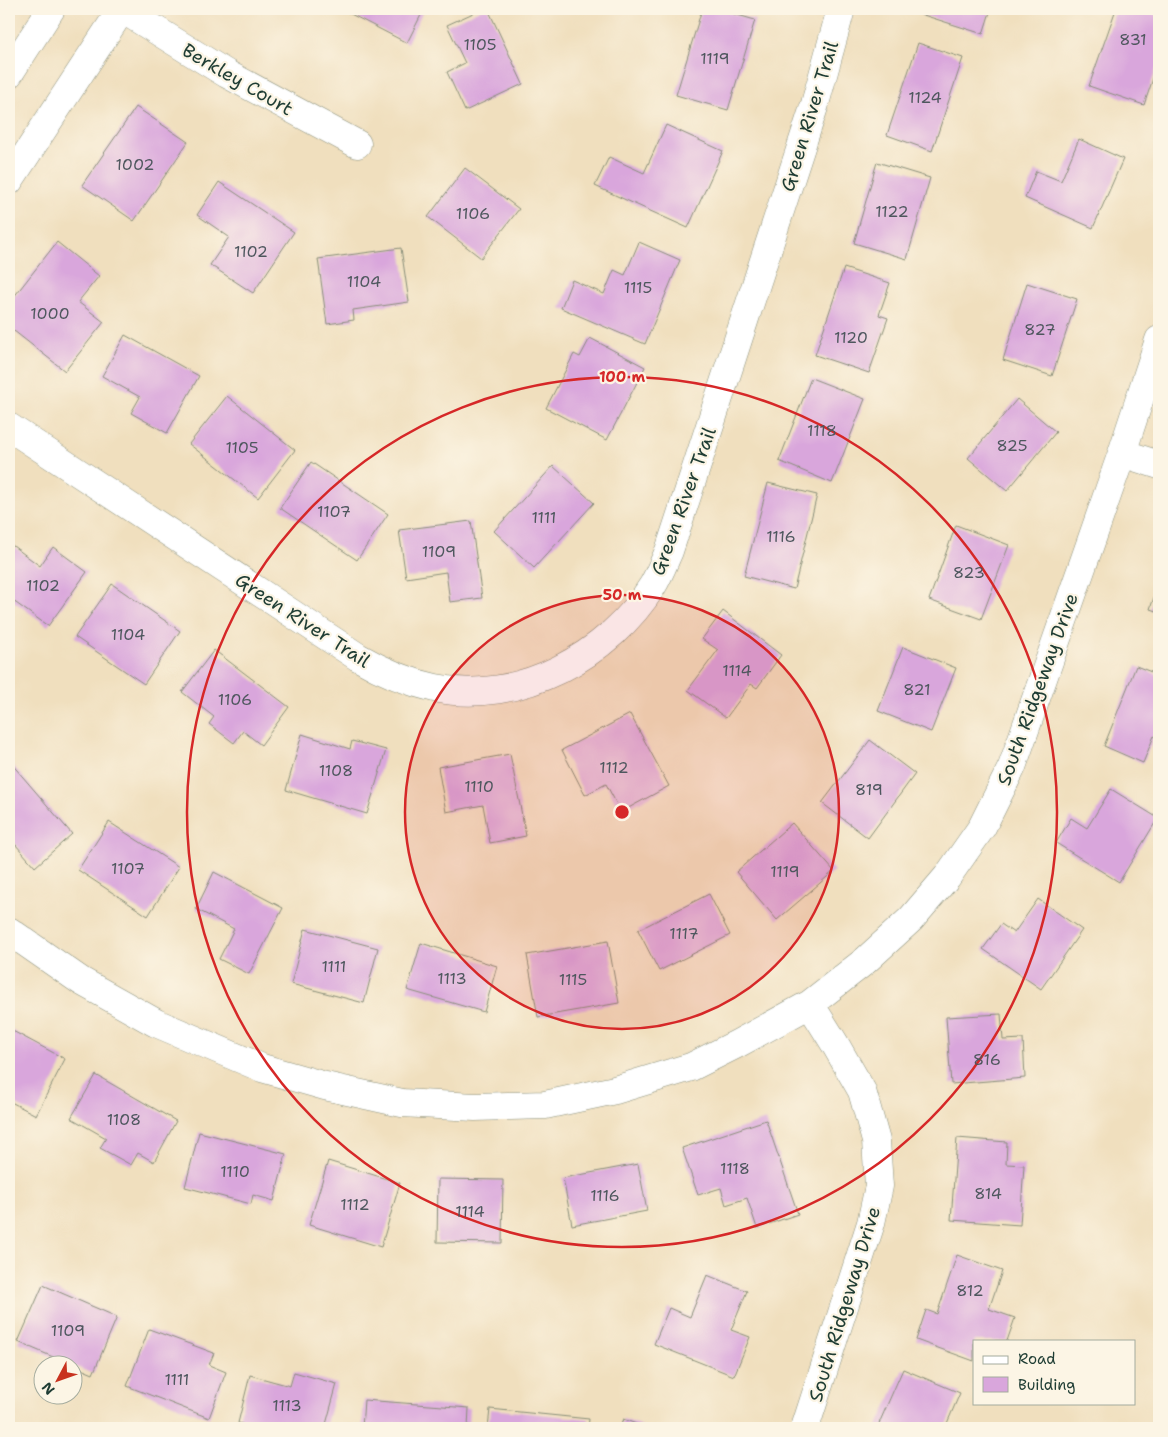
<svg xmlns="http://www.w3.org/2000/svg" width="1168" height="1437" viewBox="0 0 1168 1437" font-family="'Shantell Sans',sans-serif">
	<style>
		.building { fill: #d9a6dc }
		.lines { fill: none; stroke-linecap: round; stroke-linejoin: round }
		.street-casing { stroke: #888e79; stroke-width: 29 }
		.secondary-casing { stroke: #888e79; stroke-width: 29 }
		.street { stroke: #fff; stroke-width: 28 }
		.secondary { stroke: #fff; stroke-width: 28 }
		.ring { fill: none; stroke: #d62828; stroke-width: 2.5 }
		.labels { text-anchor: middle; stroke-width: 4.5; stroke-linejoin: round; paint-order: stroke }
		.number-label { font-size: 16px; fill: #4e575e }
		.street-label { font-size: 19px; fill: #1f3d34; stroke: #fcf5e5 }
		.centre { fill: #d62828; stroke: #fcf5e5; stroke-width: 2.5 }
		.ring-label { font-size: 15px; text-anchor: middle; font-weight: bold; fill: #d62828; stroke: #fcf5e5; stroke-width: 4.5; stroke-linejoin: round; paint-order: stroke }
	</style>
	<rect width="100%" height="100%" fill="#fcf5e5"/>
	<filter id="ink" filterUnits="userSpaceOnUse"><feTurbulence type="fractalNoise" baseFrequency=".02" numOctaves="2"/><feDisplacementMap in="SourceGraphic" scale="10" xChannelSelector="R" yChannelSelector="G"/><feConvolveMatrix kernelMatrix="1 2 1 2 8 2 1 2 1" color-interpolation-filters="sRGB"/></filter>
	<filter id="wash" filterUnits="userSpaceOnUse"><feTurbulence type="fractalNoise" baseFrequency=".0096" numOctaves="4" result="noise"/><feDisplacementMap in="SourceGraphic" scale="20" xChannelSelector="R" yChannelSelector="G"/><feGaussianBlur stdDeviation="1.12" result="paint"/><feColorMatrix in="noise" values="0 0 0 0 0 0 0 0 0 0 0 0 0 0 0 0 0 1.4 0 .05"/><feComposite in="paint" operator="in"/></filter>
	<g filter="url(#wash)">
		<rect width="100%" height="100%" fill="#f0dfbe"/>
		<g id="blocks">
			<path class="building" d="M341,9H424L407,43Z
				M482,9H488L523,84L465,111L447,72L465,63L447,25Z
				M702,9H717L755,20L728,110L676,95Z
				M922,9H991L983,34L920,14Z
				M1116,9H1139L1159,16V61L1144,105L1089,86Z
				M918,43L963,58L932,151L887,135Z
				M136,107L188,142L134,221L82,185Z
				M666,125L723,151L688,228L595,186L609,157L644,173Z
				M1079,139L1123,159L1093,228L1025,198L1036,171L1061,181Z
				M877,162L930,178L907,259L854,243Z
				M465,168L519,209L481,258L428,217Z
				M219,182L294,232L253,293L210,265L229,237L197,215Z
				M57,242L99,276L78,302L104,322L65,371L9,327V303Z
				M639,242L680,260L645,344L561,308L572,280L604,294L614,270L625,275Z
				M401,248L409,302L353,310L354,320L327,324L318,259Z
				M844,268L890,283L879,315L888,318L869,373L815,355Z
				M1027,283L1077,299L1052,376L1003,360Z
				M125,335L199,376L167,433L131,413L140,397L102,376Z
				M590,338L645,367L607,440L546,408L574,354L580,357Z
				M811,378L865,399L832,483L779,461Z
				M227,396L295,450L258,498L189,444Z
				M1017,399L1056,432L1007,491L968,458Z
				M311,462L388,514L357,560L280,508Z
				M553,466L594,503L534,568L494,531Z
				M768,483L817,495L794,589L744,576Z
				M471,521L482,598L450,602L446,572L406,578L399,530Z
				M956,525L1009,545L981,619L929,600Z
				M9,543L40,566L53,547L87,572L48,626L9,598Z
				M1159,583V612L1150,609Z
				M112,584L180,631L144,684L75,637Z
				M723,611L781,655L757,688L751,684L726,718L688,690L718,650L702,639Z
				M903,647L956,668L931,732L878,711Z
				M214,650L289,707L261,745L243,731L234,743L209,724L214,717L182,692Z
				M1136,666L1159,675V739L1154,736L1143,763L1104,746Z
				M630,714L669,786L621,812L606,784L585,795L562,750Z
				M302,734L350,749L352,741L386,750L367,814L286,790Z
				M870,740L915,774L868,838L822,803Z
				M510,754L526,836L490,843L483,805L446,812L438,767Z
				M10,762L72,834L35,867L9,837Z
				M1111,789L1158,818L1119,882L1056,843L1071,818L1087,828Z
				M109,822L179,867L148,916L78,870Z
				M792,823L834,871L777,920L736,872Z
				M214,872L283,908L249,974L219,959L234,929L196,909Z
				M709,894L730,935L659,971L638,930Z
				M1038,899L1082,930L1041,989L983,949L1001,924L1014,933Z
				M305,929L378,948L364,1003L291,984Z
				M608,941L619,1003L538,1017L527,955Z
				M421,943L497,966L484,1012L407,990Z
				M1001,1014L1003,1040L1023,1039L1025,1078L951,1084L946,1017Z
				M9,1029L65,1059L36,1115L9,1101Z
				M96,1075L176,1121L154,1162L138,1153L131,1165L100,1148L106,1138L71,1118Z
				M766,1120L798,1214L757,1228L747,1198L726,1205L721,1188L698,1195L682,1148Z
				M199,1132L286,1154L274,1201L253,1195L251,1204L185,1187Z
				M957,1138L1007,1142L1006,1164L1024,1165L1020,1225L951,1220Z
				M328,1161L400,1183L381,1247L309,1225Z
				M638,1164L647,1211L572,1225L563,1178Z
				M438,1179L503,1180L502,1243L437,1242Z
				M957,1255L1002,1271L989,1309L1015,1318L1007,1341H974V1361L916,1340L926,1310L937,1314Z
				M707,1275L747,1291L731,1330L750,1337L734,1376L654,1344L669,1308L690,1317Z
				M43,1285L117,1317L93,1374L18,1342Z
				M149,1329L214,1353L209,1365L226,1372L209,1418L127,1386Z
				M903,1369L960,1393L945,1428H877Z
				M294,1372L337,1384L325,1428H256L238,1423L250,1375L290,1386Z
				M364,1400L469,1408L468,1428H362Z
				M490,1409L589,1419L588,1428H488Z
				M623,1419L647,1428H620Z"/>
		</g>
	</g>
	<g filter="url(#ink)">
		<use href="#blocks" fill-opacity="0" stroke="#888e79" stroke-width="1"/>
		<g class="lines">
			<g class="street-casing">
				<path id="street" d="M122,9L227,74L357,144
					M9,427L358,657C382,671 408,682 435,688C518,706 610,655 653,585C659,575 664,562 669,551L815,104L841,9
					M1122,453L1159,465
					M9,931L81,981L156,1023L262,1068L325,1086L402,1103L475,1107L545,1105L615,1090L691,1067L737,1044L810,1004L865,961L911,919L947,877L982,827L1012,767L1122,453L1159,340
					M805,1428L871,1223L879,1186L876,1141L862,1091L835,1044L810,1004"/>
			</g>
			<g class="secondary-casing">
				<path id="secondary" d="M9,74L51,9
					M9,181L122,9"/>
			</g>
			<use href="#street" class="street"/>
			<use href="#secondary" class="secondary"/>
		</g>
	</g>
	<circle cx="622" cy="812" r="217" fill="#d62828" fill-opacity=".12"/>
	<g class="ring">
		<circle cx="622" cy="812" r="217"/>
		<circle cx="622" cy="812" r="435"/>
	</g>
	<g class="labels">
		<g class="number-label">
			<text x="1133" y="45">831</text>
			<text x="480" y="50">1105</text>
			<text x="715" y="64">1119</text>
			<text x="925" y="103">1124</text>
			<text x="135" y="170">1002</text>
			<text x="892" y="217">1122</text>
			<text x="473" y="219">1106</text>
			<text x="251" y="257">1102</text>
			<text x="364" y="287">1104</text>
			<text x="638" y="293">1115</text>
			<text x="50" y="319">1000</text>
			<text x="1040" y="335">827</text>
			<text x="851" y="343">1120</text>
			<text x="822" y="436">1118</text>
			<text x="1012" y="451">825</text>
			<text x="242" y="453">1105</text>
			<text x="334" y="517">1107</text>
			<text x="544" y="523">1111</text>
			<text x="781" y="542">1116</text>
			<text x="439" y="557">1109</text>
			<text x="969" y="578">823</text>
			<text x="43" y="591">1102</text>
			<text x="128" y="640">1104</text>
			<text x="737" y="676">1114</text>
			<text x="917" y="695">821</text>
			<text x="235" y="705">1106</text>
			<text x="614" y="773">1112</text>
			<text x="336" y="776">1108</text>
			<text x="479" y="792">1110</text>
			<text x="869" y="795">819</text>
			<text x="128" y="874">1107</text>
			<text x="785" y="877">1119</text>
			<text x="684" y="939">1117</text>
			<text x="334" y="972">1111</text>
			<text x="452" y="984">1113</text>
			<text x="573" y="985">1115</text>
			<text x="987" y="1065">816</text>
			<text x="124" y="1125">1108</text>
			<text x="735" y="1174">1118</text>
			<text x="235" y="1177">1110</text>
			<text x="988" y="1199">814</text>
			<text x="605" y="1201">1116</text>
			<text x="355" y="1210">1112</text>
			<text x="470" y="1217">1114</text>
			<text x="970" y="1296">812</text>
			<text x="68" y="1336">1109</text>
			<text x="177" y="1385">1111</text>
			<text x="287" y="1411">1113</text>
		</g>
		<g class="street-label">
			<text transform="translate(238 79) rotate(30)" y="7">Berkley Court</text>
			<text transform="translate(809 116) rotate(-73)" y="7">Green River Trail</text>
			<text transform="translate(683 501) rotate(-70)" y="7">Green River Trail</text>
			<text transform="translate(303 620) rotate(33)" y="7">Green River Trail</text>
			<text transform="translate(1037 689) rotate(-70)" y="7">South Ridgeway Drive</text>
			<text transform="translate(844 1304) rotate(-73)" y="7">South Ridgeway Drive</text>
		</g>
	</g>
	<circle cx="622" cy="812" r="8" class="centre"/>
	<g class="ring-label">
		<text x="622" y="382">100 m</text>
		<text x="622" y="600">50 m</text>
	</g>
	<rect width="1168" height="1437" fill="none" stroke="#fcf5e5" stroke-width="30"/>
	<rect x="973" y="1340" width="162" height="65" fill="#fcf5e5" stroke="#a4ab9e"/>
	<rect x="983" y="1356" width="25" height="8" fill="#ffffff" stroke="#a4ab9e"/>
	<text x="1018" y="1364" font-size="15" fill="#1f3d34">Road</text>
	<rect x="983" y="1377" width="25" height="15" fill="#d9a6dc" stroke="#a4ab9e"/>
	<text x="1018" y="1390" font-size="15" fill="#1f3d34">Building</text>
	<g transform="translate(58 1380) rotate(229)"><circle r="24" fill="#fcf5e5" stroke="#a4ab9e"/>
	<path d="M0-4L9 19L0 12L-9 19Z" fill="#c8321e"/>
	<text y="-8" font-size="14" font-weight="bold" text-anchor="middle" fill="#1f3d34">N</text>
	</g>
</svg>
